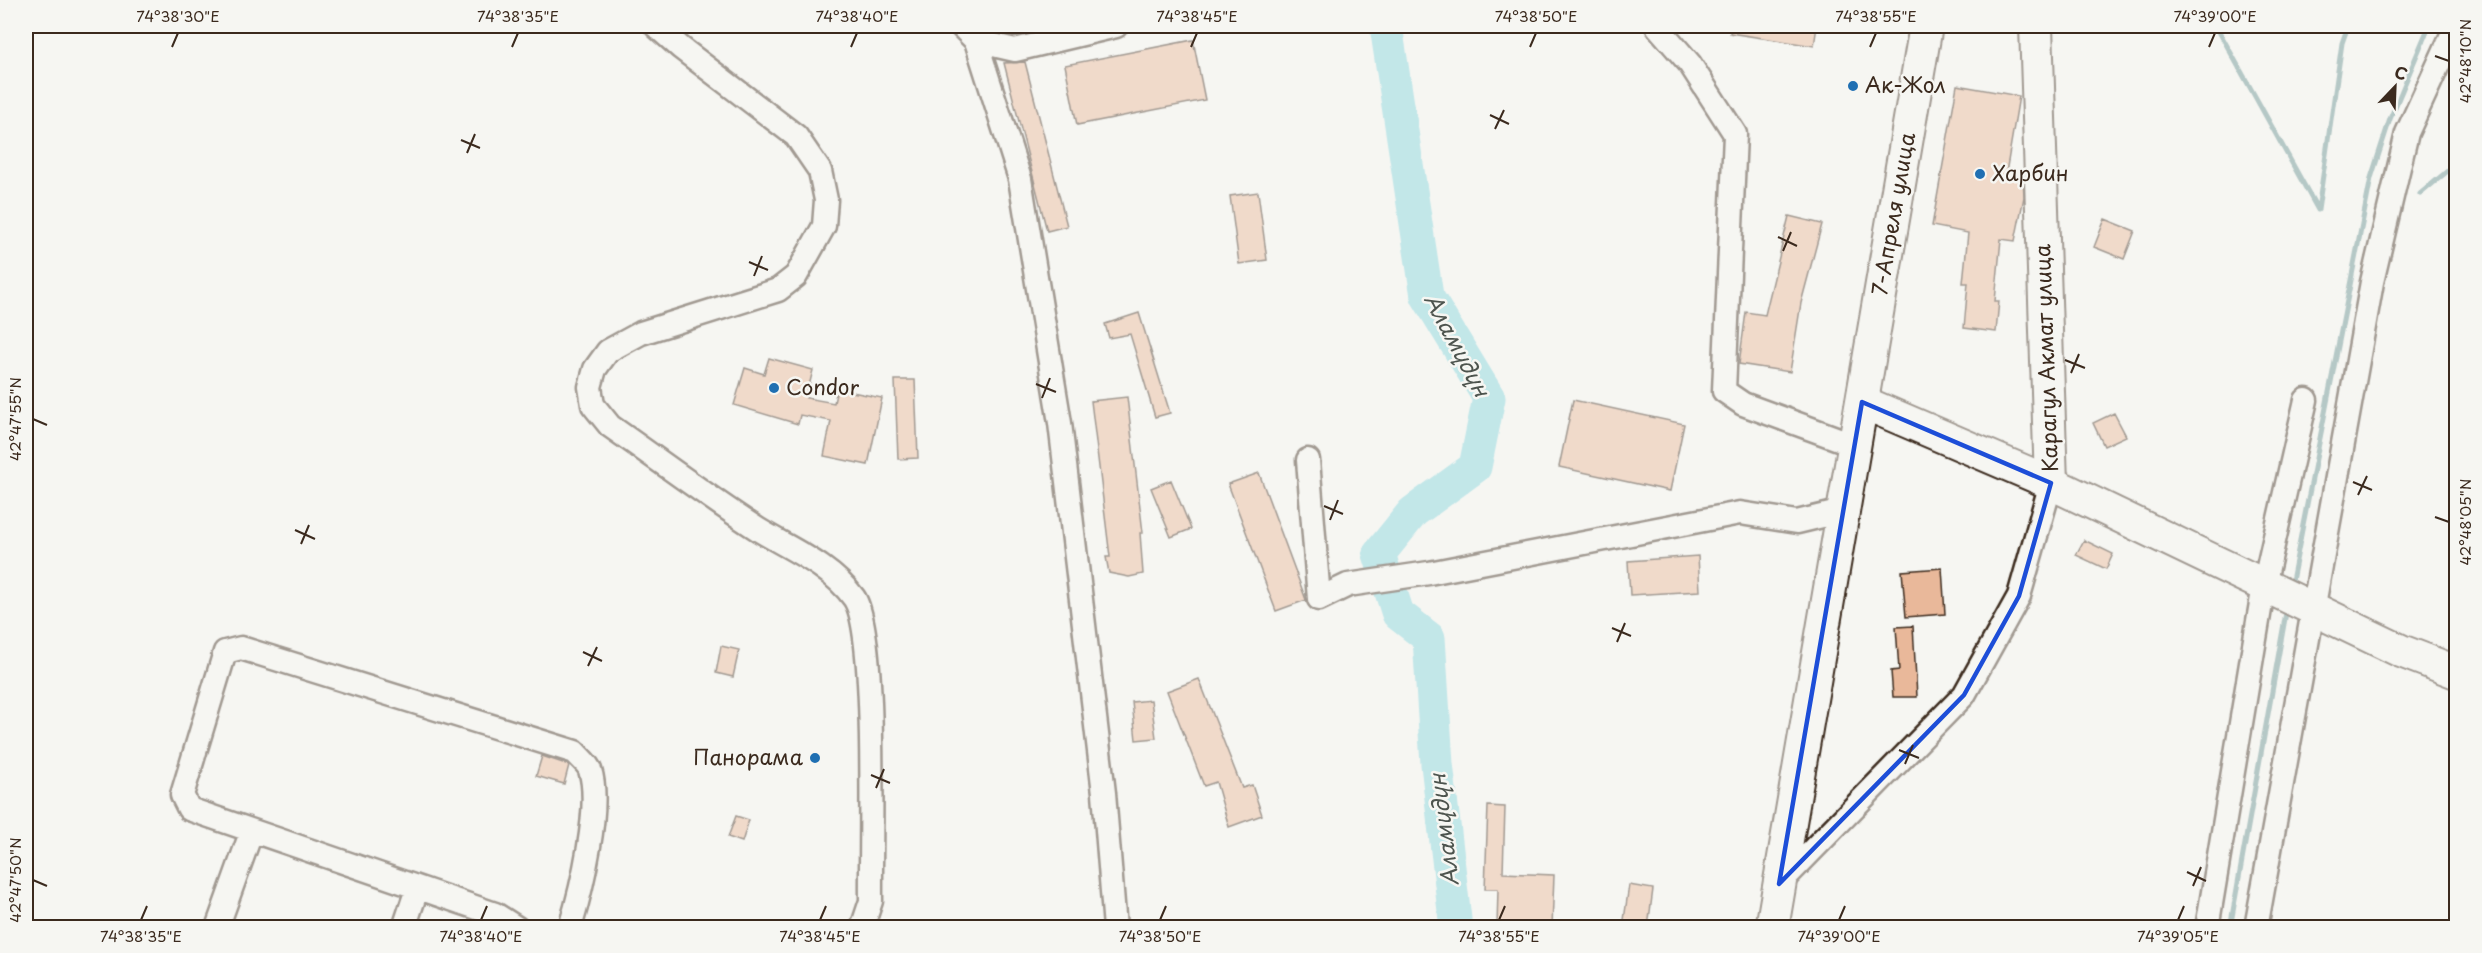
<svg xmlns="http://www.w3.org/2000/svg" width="2482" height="953" viewBox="0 0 2482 953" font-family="'Playpen Sans',sans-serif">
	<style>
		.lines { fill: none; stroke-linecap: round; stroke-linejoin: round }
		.stream { stroke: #669090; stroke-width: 5 }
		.river { stroke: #83d4dc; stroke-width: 33 }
		.building { fill: #e9b89a; stroke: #3b2a1e; stroke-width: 1.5 }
		.street-casing { stroke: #3b2a1e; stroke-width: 27 }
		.secondary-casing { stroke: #3b2a1e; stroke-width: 36 }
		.street { stroke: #f6f6f2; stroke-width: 22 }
		.secondary { stroke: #f6f6f2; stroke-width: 32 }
		.marked { fill: none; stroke: #1d4ed8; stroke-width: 4.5; stroke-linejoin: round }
		.ticks { fill: none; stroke: #3b2a1e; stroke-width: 2 }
		.poi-dot { fill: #1f6fb2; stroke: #f6f6f2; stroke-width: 2 }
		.labels { text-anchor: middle; stroke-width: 5; stroke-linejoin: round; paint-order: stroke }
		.poi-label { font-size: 21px; fill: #3b2a1e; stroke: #f6f6f2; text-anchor: start }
		.street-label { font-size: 21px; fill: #3b2a1e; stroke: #f6f6f2 }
		.water-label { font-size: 22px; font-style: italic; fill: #4d544e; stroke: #f6f6f2 }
		.neatline { fill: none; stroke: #3b2a1e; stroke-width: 2 }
		.ticks-label { font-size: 15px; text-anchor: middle; fill: #3b2a1e }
	</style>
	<rect width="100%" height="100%" fill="#f6f6f2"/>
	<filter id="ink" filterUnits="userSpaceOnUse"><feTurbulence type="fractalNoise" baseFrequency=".0167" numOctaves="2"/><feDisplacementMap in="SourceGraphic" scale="12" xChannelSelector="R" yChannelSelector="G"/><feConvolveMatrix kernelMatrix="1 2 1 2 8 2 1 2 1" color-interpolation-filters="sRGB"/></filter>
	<g filter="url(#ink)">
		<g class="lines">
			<path class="stream" d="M2216,26L2318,210
				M2420,194L2450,169L2456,157
				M2318,210L2342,43L2348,26
				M2291,586L2371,178L2390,119L2429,26
				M2230,928L2287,607"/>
			<path class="river" d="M1386,26L1427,296L1489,398L1475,467L1413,512L1379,554L1398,614L1429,638L1437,764L1456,928"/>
		</g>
		<path class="building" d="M1731,26H1817L1814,46L1730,33Z
			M1193,40L1205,100L1077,125L1065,65Z
			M1025,62L1067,226L1047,231L1004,63Z
			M1957,85L2019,96L2006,173L2023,176L2024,197L2015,241L2001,239L1995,301H1999L1996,332L1964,328L1968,283H1963L1968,233L1932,226Z
			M1258,192L1267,260L1239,264L1230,196Z
			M1789,216L1822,224L1801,303L1790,372L1739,364L1746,312L1765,315Z
			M2105,219L2135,231L2124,259L2094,247Z
			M1139,313L1170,413L1155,417L1130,334L1109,338L1105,324Z
			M769,358L813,370L806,398L834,403L837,389L882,398L868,465L824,456L831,421L800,415L798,424L734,405L745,368L764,374Z
			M895,380H915L918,458L898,459Z
			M1127,397L1143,533H1140L1143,574L1129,577L1109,573L1106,557H1110L1091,401Z
			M1573,400L1684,424L1670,491L1559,467Z
			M2114,413L2126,436L2104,446L2093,423Z
			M1259,473L1305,597L1306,600L1276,611L1228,484Z
			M1171,480L1191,529L1171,537L1151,488Z
			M2084,540L2113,554L2106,569L2076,555Z
			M1698,556L1700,591L1630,595L1628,561Z
			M1942,568L1945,614L1906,617L1902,571Z
			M1913,626L1917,697H1893L1891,671L1899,670L1896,627Z
			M721,646L739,650L733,677L716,673Z
			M1199,679L1242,788L1252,785L1262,815L1229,827L1216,782L1204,786L1167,691Z
			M1151,700L1156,738L1136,740L1132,702Z
			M542,756L569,765L564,784L536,776Z
			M1488,806L1505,807L1503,873L1554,875L1552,927H1497L1498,889H1485Z
			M736,816L749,820L742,842L728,837Z
			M1629,885L1653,889L1648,927H1623Z"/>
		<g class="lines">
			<g class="street-casing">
				<path id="street" d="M656,26L681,48L796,136L820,171L826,200L824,226L796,276L778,290L641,333L608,351L595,369L590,387L593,405L610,426C660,461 708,497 759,530C792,550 831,566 854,598C878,633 870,847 871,901L862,928
					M961,26L976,41L1015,50L1116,26
					M1657,26L1690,64L1735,134L1724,391L1743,404L1855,445
					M976,41L1020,179L1060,423L1104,793L1115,928
					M1308,460L1319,599L1348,585L1429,573L1740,513L1797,522L1843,511
					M1779,884L1964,695L2019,596L2051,483
					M217,928L251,833
					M404,928L417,889
					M517,928L495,914L189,809L182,795L225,652L241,648L575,752C580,758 588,764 590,770C602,806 581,891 570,928
					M2207,928L2264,585L2306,400
					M2256,928L2372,282L2407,133L2456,26"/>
			</g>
			<g class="secondary-casing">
				<path id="secondary" d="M2036,26L2051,483
					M1862,402L2051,483L2401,651L2456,672
					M1772,928L1926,26"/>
			</g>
			<use href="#street" class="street"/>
			<use href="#secondary" class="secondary"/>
		</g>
	</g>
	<path d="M0 0H2482V953H0ZM1862,402L2051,483L2019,596L1964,695L1779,884Z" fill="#f6f6f2" fill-opacity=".55" fill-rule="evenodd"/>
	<path class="marked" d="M1862,402L2051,483L2019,596L1964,695L1779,884Z"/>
	<path class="ticks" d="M172,47L178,33M512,47L518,33M851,47L857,33M1191,47L1197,33M1530,47L1536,33M1870,47L1876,33M2209,47L2215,33M2435,56L2449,61M1490,115L1509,124M1495,129L1504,110M461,140L480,148M467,153L475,134M1778,237L1797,246M1783,251L1791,232M749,262L768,270M754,276L762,256M2065,360L2085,368M2071,373L2079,354M1036,384L1056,392M1042,398L1050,378M33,419L47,425M2353,482L2372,490M2358,495L2367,476M1324,506L1343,514M2435,517L2449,522M1330,520L1338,500M295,530L315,539M301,544L309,525M1612,628L1631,636M1617,642L1625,623M583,652L602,661M588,666L597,647M1899,750L1919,758M1905,764L1913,745M871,775L890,783M876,788L884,769M2187,872L2206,881M33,880L47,886M2193,886L2201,867M141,920L147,906M481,920L487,906M820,920L826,906M1160,920L1166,906M1499,920L1505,906M1839,920L1845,906M2178,920L2184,906"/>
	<g class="poi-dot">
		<circle cx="1853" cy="86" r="6"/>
		<circle cx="1980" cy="174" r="6"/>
		<circle cx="774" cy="388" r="6"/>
		<circle cx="815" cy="758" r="6"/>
	</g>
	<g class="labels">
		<g class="poi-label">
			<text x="1865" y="93">Ак-Жол</text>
			<text x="1992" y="181">Харбин</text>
			<text x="786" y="395">Condor</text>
			<text x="803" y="765" text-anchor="end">Панорама</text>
		</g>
		<g class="street-label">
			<text transform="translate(1894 214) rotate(-80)" y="7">7-Апреля улица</text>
			<text transform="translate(2047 358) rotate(-92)" y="7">Карагул Акмат улица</text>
		</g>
		<g class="water-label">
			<text transform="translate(1457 345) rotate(62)" y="8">Аламүдүн</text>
			<text transform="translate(1444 830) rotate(-97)" y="8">Аламүдүн</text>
		</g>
	</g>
	<rect width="2482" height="953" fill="none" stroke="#f6f6f2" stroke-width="66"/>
	<g transform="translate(2395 87) rotate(23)" stroke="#f6f6f2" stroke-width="4.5" paint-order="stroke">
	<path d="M0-4.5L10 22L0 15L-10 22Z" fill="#3b2a1e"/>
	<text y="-9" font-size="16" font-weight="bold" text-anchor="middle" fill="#3b2a1e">С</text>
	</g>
	<rect x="33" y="33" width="2416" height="887" class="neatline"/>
	<g class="ticks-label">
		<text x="178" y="22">74°38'30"E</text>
		<text x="518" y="22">74°38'35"E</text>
		<text x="857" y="22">74°38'40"E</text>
		<text x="1197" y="22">74°38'45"E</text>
		<text x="1536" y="22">74°38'50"E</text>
		<text x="1876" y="22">74°38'55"E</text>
		<text x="2215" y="22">74°39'00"E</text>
		<text transform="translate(2466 61) rotate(-90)" y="5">42°48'10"N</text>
		<text transform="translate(16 419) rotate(-90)" y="5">42°47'55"N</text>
		<text transform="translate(2466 522) rotate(-90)" y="5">42°48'05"N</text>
		<text transform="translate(16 880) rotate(-90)" y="5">42°47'50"N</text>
		<text x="141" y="942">74°38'35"E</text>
		<text x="481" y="942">74°38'40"E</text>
		<text x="820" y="942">74°38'45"E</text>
		<text x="1160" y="942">74°38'50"E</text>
		<text x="1499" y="942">74°38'55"E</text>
		<text x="1839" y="942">74°39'00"E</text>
		<text x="2178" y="942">74°39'05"E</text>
	</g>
</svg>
